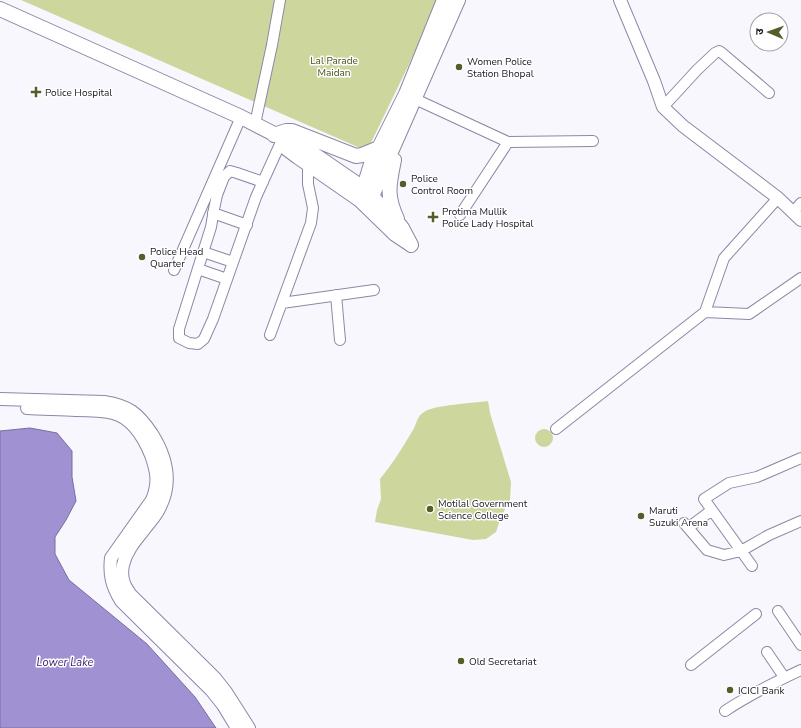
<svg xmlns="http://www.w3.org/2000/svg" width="801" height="728" viewBox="0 0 801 728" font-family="'Nunito Sans','Noto Sans Devanagari',sans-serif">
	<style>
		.green { fill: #cdd69d }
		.water { fill: #a092d2; stroke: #786e9e }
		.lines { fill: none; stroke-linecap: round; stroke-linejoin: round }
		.minor-casing { stroke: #8d87a5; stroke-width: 12 }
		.tertiary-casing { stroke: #8d87a5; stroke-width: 14 }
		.secondary-casing { stroke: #8d87a5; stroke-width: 16 }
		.minor { stroke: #fff; stroke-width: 10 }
		.tertiary { stroke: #fff; stroke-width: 12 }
		.secondary { stroke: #fff; stroke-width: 14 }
		.poi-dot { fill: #565d2b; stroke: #fff; stroke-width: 1.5 }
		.labels { text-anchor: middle; stroke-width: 3; stroke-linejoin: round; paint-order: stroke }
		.park-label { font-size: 10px; fill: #484e1a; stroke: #fff }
		.poi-label { font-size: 10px; fill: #1b1924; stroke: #fff; text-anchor: start }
		.water-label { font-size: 11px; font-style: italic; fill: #391f6b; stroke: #fff }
	</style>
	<rect width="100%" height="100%" fill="#f8f7fd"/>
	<path class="green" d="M21,0H440L367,151Z
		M488,401L490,413L511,482L510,500L501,517L496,532L486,539L473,540L375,522L377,510L381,499L380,479C393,463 403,447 413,430C417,423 417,416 424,412C434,405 474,403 488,401Z
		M535 438a9 9 0 1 1 18 0a9 9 0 1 1-18 0Z"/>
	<path class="water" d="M30,428L57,433L72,451V477L76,501L66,520L55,537V554L69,580L147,644L195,697L216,728H0V431Z"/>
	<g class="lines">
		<g class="minor-casing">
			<path id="minor" d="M415,99L508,142L593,141
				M663,107L697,70L715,53L719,51L722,53L769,93
				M255,124L272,45L280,0
				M263,182L237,173L230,171L224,177L217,195L214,209L211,227L179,329V338L189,343L198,344L204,339L213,319L256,197L281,142
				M793,212L801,203
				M213,213L247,225
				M460,215L508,142
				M203,252L233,262
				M198,269L227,279
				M174,270L241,117
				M336,295L340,340
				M282,303L374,290
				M705,312L749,314L801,278
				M270,335L311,223L313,208L308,184V170
				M556,429L705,312L724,258L778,198
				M684,523L707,550L724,555L741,551L769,535L801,521
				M688,528L712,510
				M752,566L704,499L729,483L757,477L801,458
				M778,611L801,645
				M767,652L784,677
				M691,665L756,614
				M725,711C749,695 775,682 801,670"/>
		</g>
		<g class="tertiary-casing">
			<path id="tertiary" d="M620,0L654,81L663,107L683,126L778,198L801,220
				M0,399L104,402C129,406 138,413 152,434C167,458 173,483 159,509C155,517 148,524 143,531C134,542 126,552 123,565C122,570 122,578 124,583C125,587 128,590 130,594L215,678L226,692L249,728
				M27,408C43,409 60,409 76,410C88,410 101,410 113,413C132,418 144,438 151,455C157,472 159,483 152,500L111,558C109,575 112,586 121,601L211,690L223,705L237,728"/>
		</g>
		<g class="secondary-casing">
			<path id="secondary" d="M0,9L241,117L315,155L363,188L398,223L402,228L411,245
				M274,135L286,131H292L356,156L362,155L379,148
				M286,148L298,157L360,200L395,234L410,244
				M394,160C389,185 386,195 397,219
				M360,200L371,164L406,94L444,0
				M368,207L379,179L458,0"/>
		</g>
		<use href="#minor" class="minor"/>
		<use href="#tertiary" class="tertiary"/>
		<use href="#secondary" class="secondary"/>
	</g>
	<g class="poi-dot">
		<circle cx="459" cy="67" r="4"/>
		<path d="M34 86h4v4h4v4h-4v4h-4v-4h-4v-4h4z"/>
		<circle cx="403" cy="184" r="4"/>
		<path d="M431 211h4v4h4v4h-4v4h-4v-4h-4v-4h4z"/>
		<circle cx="142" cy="257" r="4"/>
		<circle cx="430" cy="509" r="4"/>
		<circle cx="641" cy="516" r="4"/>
		<circle cx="461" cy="661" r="4"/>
		<circle cx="730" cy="690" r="4"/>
	</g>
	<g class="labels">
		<g class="park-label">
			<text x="334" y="64">Lal Parade<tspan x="334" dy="12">Maidan</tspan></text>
		</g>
		<g class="poi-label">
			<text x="467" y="65">Women Police<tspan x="467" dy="12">Station Bhopal</tspan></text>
			<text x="45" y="96">Police Hospital</text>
			<text x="411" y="182">Police<tspan x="411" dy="12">Control Room</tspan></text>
			<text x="442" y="215">Protima Mullik<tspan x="442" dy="12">Police Lady Hospital</tspan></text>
			<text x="150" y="255">Police Head<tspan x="150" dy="12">Quarter</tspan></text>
			<text x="438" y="507">Motilal Government<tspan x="438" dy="12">Science College</tspan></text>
			<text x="649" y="514">Maruti<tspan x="649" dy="12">Suzuki Arena</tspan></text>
			<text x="469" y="665">Old Secretariat</text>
			<text x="738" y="694">ICICI Bank</text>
		</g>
		<g class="water-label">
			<text x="65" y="666">Lower Lake</text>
		</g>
	</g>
	<g transform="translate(769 32) rotate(272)"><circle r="19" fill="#ffffff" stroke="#a4a3a7"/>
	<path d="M0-3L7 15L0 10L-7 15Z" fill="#565d2b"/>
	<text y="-6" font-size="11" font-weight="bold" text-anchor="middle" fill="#1b1924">उ</text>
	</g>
</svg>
